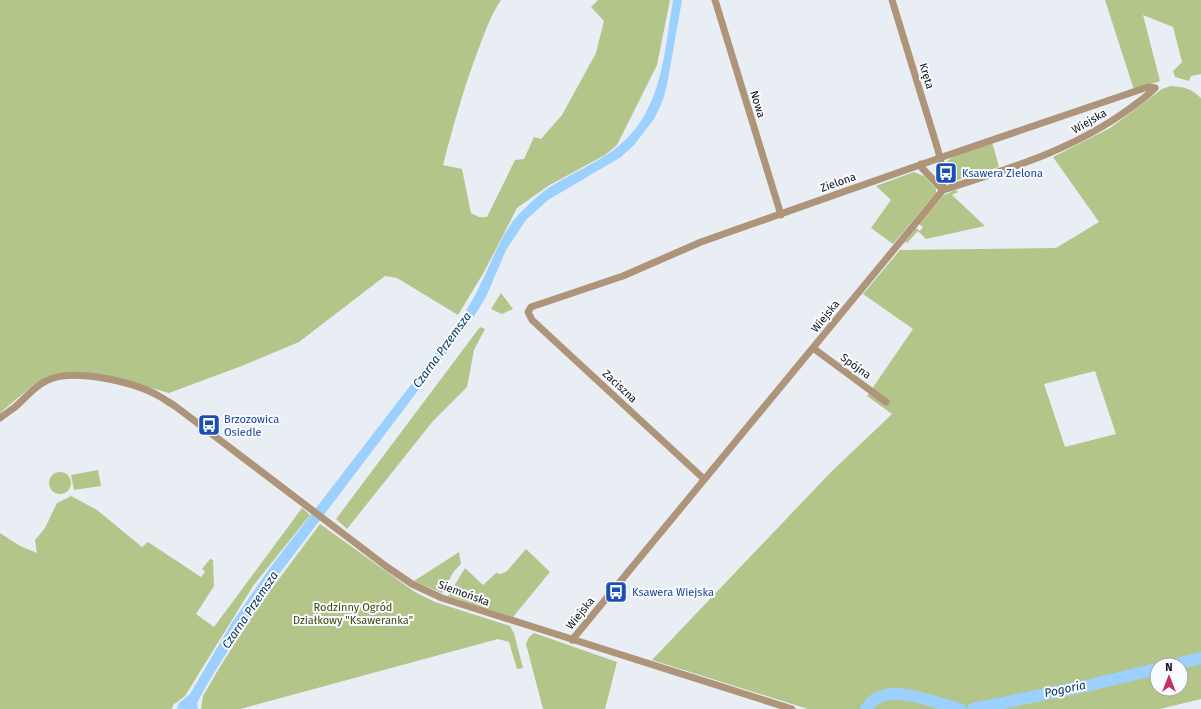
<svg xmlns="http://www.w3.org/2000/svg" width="1201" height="709" viewBox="0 0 1201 709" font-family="'Fira Sans',sans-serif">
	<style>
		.green { fill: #b4c58a; fill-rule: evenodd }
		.water { fill: #9bd0ff }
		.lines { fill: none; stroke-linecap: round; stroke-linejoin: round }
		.river { stroke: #9bd0ff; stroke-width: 12 }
		.minor { stroke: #ae9479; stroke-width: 7 }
		.labels { text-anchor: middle; stroke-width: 4; stroke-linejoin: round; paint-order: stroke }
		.street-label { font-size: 11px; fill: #131417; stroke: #f9fbfe }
		.transit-label { font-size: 11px; fill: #164399; stroke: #f9fbfe; text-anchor: start }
		.park-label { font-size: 11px; fill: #3b480d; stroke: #f9fbfe }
		.water-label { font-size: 12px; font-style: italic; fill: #00355a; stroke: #f9fbfe }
	</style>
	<rect width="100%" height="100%" fill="#e9eef5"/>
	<path class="green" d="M0,0H501C490,16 484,35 477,53C463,90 453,127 443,165L462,169L471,213L479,217H487L515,160L524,159L534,137L541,139L562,115L596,53L604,21L591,7L598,0H670L657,65L617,145L605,155L548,186L517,208L484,272L458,315L397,278L385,276L299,342L239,367L169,393L110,377L84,373H58L45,378L33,385L0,413Z
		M1105,0H1201V74L1191,76L1189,81L1175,77L1173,71L1182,62L1173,27L1143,15L1160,81L1134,90Z
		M1171,86C1185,87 1190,88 1201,98V699L1160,709H808L652,660L830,473L892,414L867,396L913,329L863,294L900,250L1056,248L1099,222L1053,157L1110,128L1162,89ZM1095,371L1116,434L1065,447L1044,384ZM1157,665H1181V689H1157Z
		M992,142L999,167L948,183L946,164C950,154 981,146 992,142Z
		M914,172L924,176L936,188V193L893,244L871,228L891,200L876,186Z
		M955,190L958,192L952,195L985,226L926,239L918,231L907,243L905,242L916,228L920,231L923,227L919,224L944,195Z
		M501,293L513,309L502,314L491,309Z
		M480,327L485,329L474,350L467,387L433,421L347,529L336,519Z
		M98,470L101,486L74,490L71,475Z
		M49 483a11 11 0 1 1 22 0a11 11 0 1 1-22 0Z
		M71,496L97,510L142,547L148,542L201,577L205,572L202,569L210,559L213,560L214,586L196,614L214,627L302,508L310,515L253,586L185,696L173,705L172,709H0V533L20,546L37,553L35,540L45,528L57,503Z
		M320,524L415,592L435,602L510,626L514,633L523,668L517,669L509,642L498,639L240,709H201L203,696L218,670L251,618L264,599Z
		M526,549L550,572L513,617L448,596L465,568L483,585L496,573L501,574L507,571Z
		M459,552L461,564L454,571L442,593L414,581Z
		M534,633L617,662L605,709H543L526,644L529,637Z"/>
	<path class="water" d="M673,0H682L667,85L663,100L654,119L634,145L621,157L548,200L526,220L506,250L486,297L473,318L261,598L209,681L197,703L198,709H177L179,703L190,694L231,624L269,569L447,338C460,320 473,302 482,281C493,259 501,234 518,215C528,205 539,194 550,187C567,176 586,168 603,157C662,122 663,60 673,0Z"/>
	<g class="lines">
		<path class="river" d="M1172,665L1201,658
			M866,709C868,706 871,702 874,700C895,684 937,704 960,709
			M973,709L1081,687L1157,669"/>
		<path class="minor" d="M715,0L781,215
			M892,0L938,150L941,163L943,190
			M921,164L922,168L943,190
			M813,348L886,402
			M0,418C5,414 10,411 15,407C26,398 33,387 46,381C72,367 134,382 159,396C164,399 170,403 175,406L387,567L412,584L442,598L792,709
			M704,479L532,320L528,312L531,307L623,276L701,242L951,154L1148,87L1155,88
			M572,640L943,190C1008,169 1073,150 1129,109C1138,102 1148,96 1155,88"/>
	</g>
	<defs>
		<g id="bus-square" transform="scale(1.15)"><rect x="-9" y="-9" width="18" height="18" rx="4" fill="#1a4fb4" stroke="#f9fbfe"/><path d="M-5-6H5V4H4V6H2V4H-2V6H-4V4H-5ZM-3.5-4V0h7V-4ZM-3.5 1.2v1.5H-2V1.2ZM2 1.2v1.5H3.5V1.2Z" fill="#fff"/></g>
	</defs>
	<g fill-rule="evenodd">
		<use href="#bus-square" x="946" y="173"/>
		<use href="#bus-square" x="209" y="425"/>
		<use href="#bus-square" x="616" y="592"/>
	</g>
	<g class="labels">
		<g class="street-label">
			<text transform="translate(927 76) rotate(73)" y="4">Kręta</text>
			<text transform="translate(758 104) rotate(73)" y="4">Nowa</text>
			<text transform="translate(1089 121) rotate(-30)" y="4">Wiejska</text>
			<text transform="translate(838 182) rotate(-20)" y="4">Zielona</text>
			<text transform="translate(825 316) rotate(-51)" y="4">Wiejska</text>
			<text transform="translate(856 366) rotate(36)" y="4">Spójna</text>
			<text transform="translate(620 386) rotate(43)" y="4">Zaciszna</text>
			<text transform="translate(464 593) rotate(20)" y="4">Siemońska</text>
			<text transform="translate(580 613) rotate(-51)" y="4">Wiejska</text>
		</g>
		<g class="transit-label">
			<text x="962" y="177">Ksawera Zielona</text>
			<text x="224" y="423">Brzozowica<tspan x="224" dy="13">Osiedle</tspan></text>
			<text x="632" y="596">Ksawera Wiejska</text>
		</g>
		<g class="park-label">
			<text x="353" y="611">Rodzinny Ogród<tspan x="353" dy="13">Działkowy "Ksaweranka"</tspan></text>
		</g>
		<g class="water-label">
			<text transform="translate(442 350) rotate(-54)" y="4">Czarna Przemsza</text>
			<text transform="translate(250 610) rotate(-56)" y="4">Czarna Przemsza</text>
			<text transform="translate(1065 689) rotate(-12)" y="4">Pogoria</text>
		</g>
	</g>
	<g transform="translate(1169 677)"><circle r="19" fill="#f9fbfe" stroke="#9d9fa2"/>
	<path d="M0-3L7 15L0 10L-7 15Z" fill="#be3266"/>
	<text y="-6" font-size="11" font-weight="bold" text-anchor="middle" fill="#131417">N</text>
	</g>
</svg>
